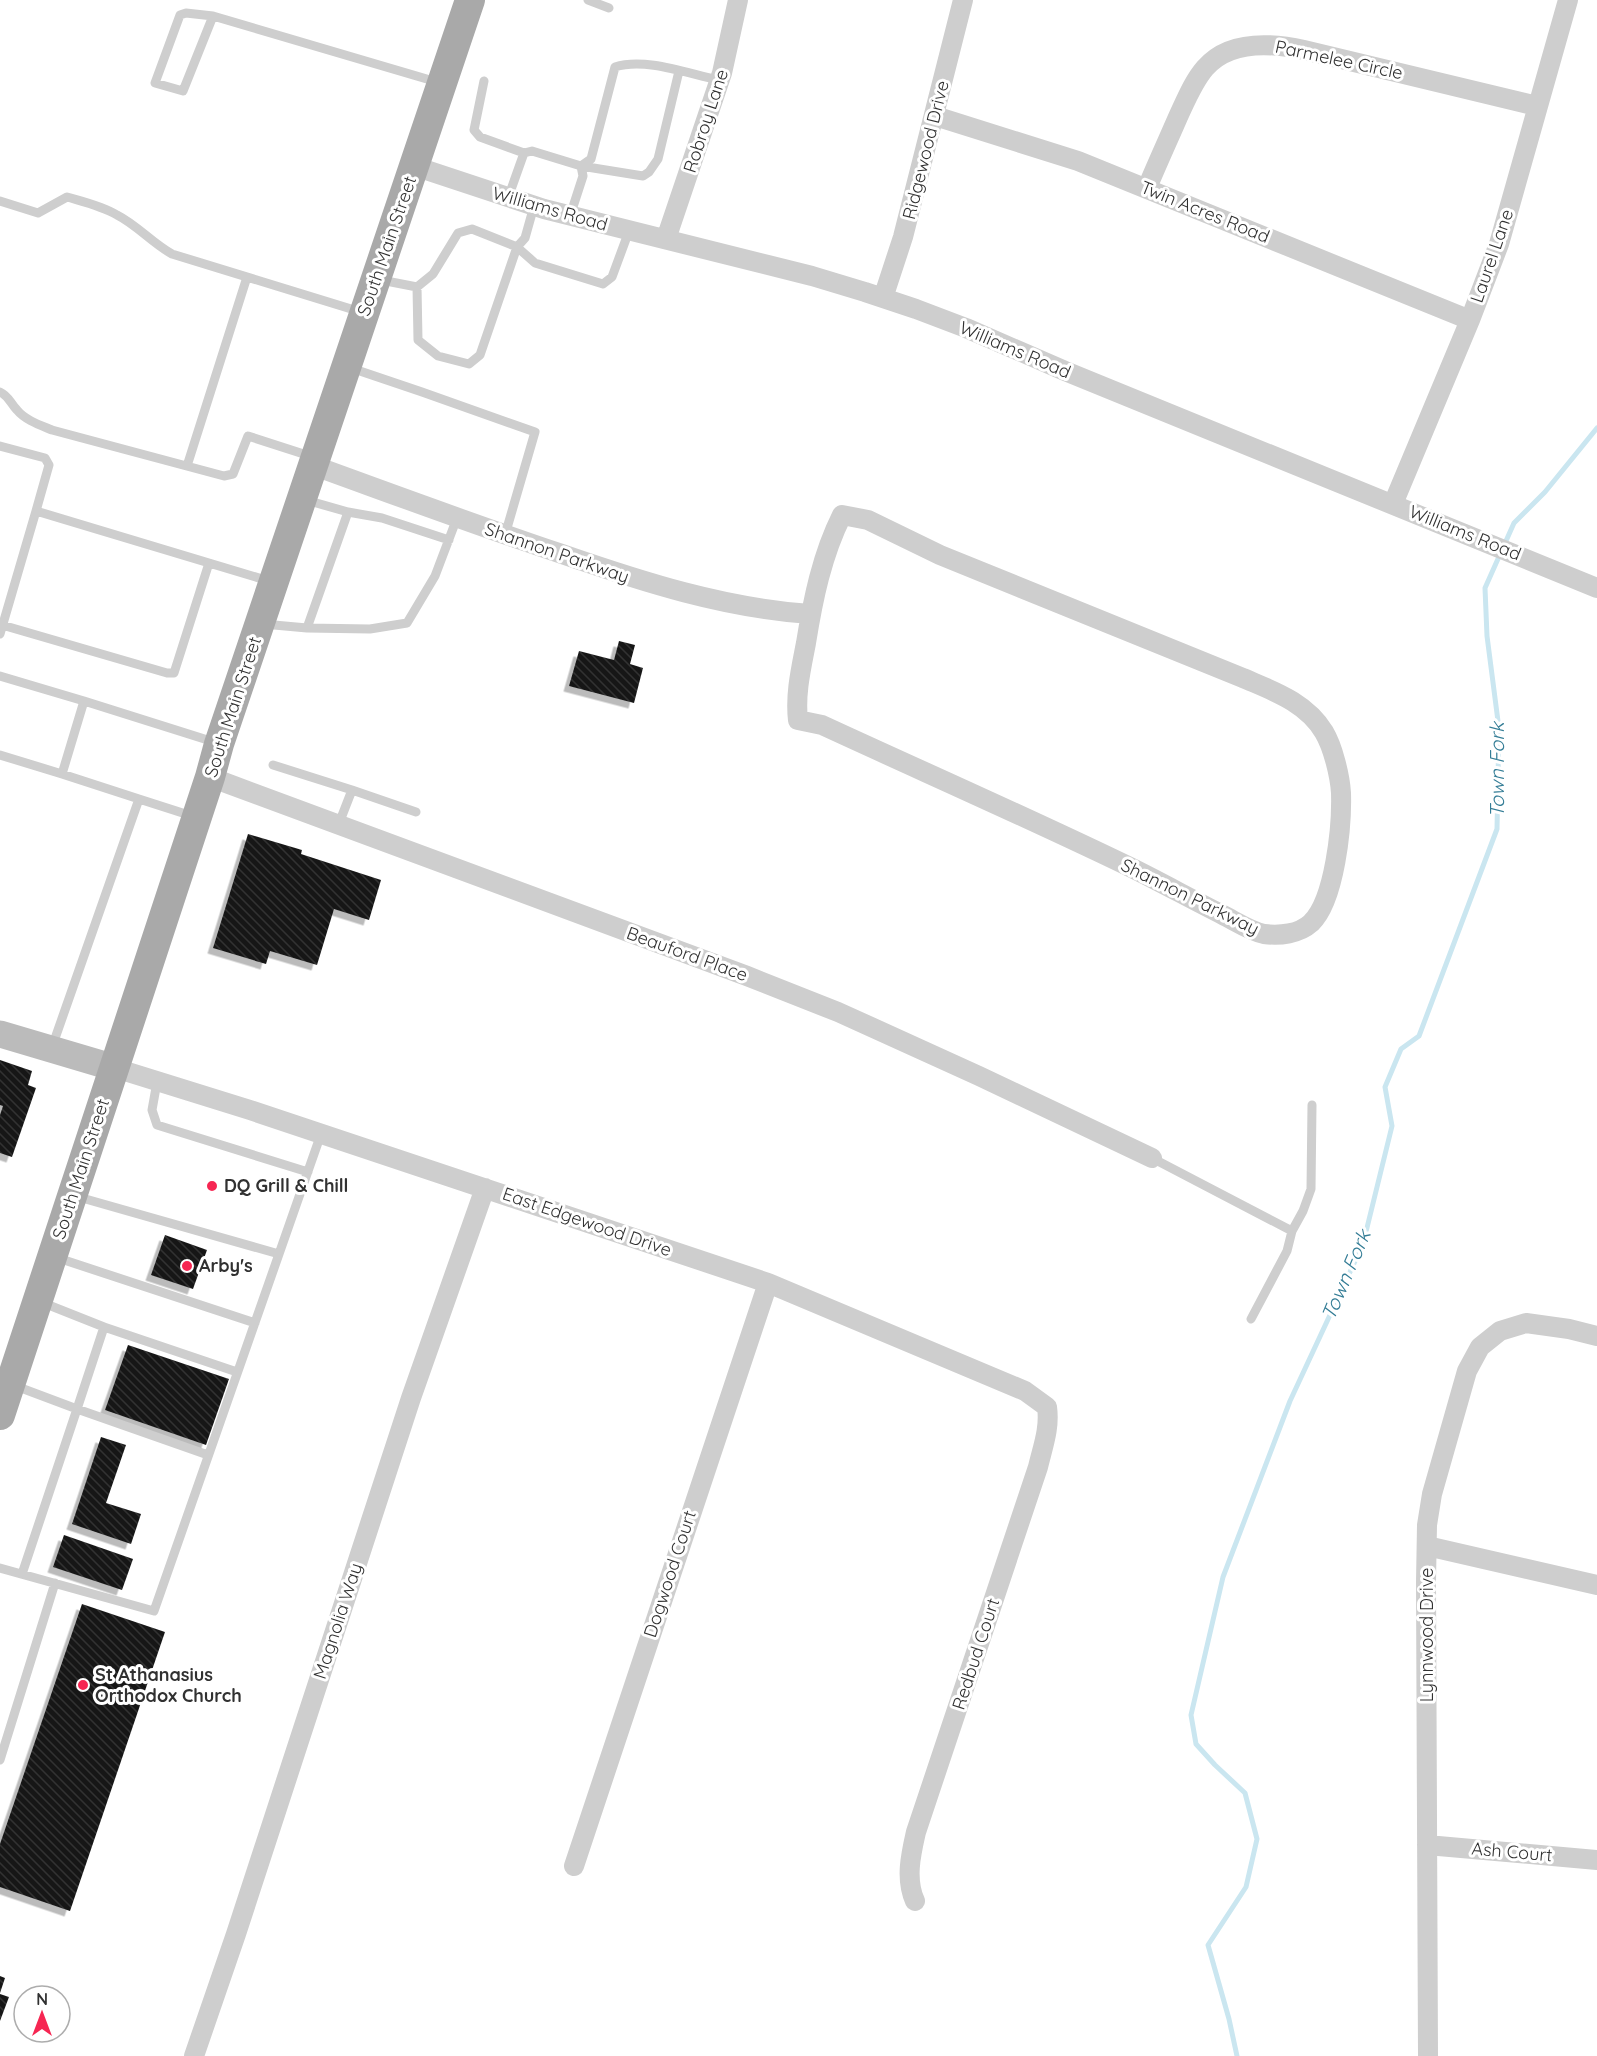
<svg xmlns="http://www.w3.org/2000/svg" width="1597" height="2056" viewBox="0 0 1597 2056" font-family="Quicksand,sans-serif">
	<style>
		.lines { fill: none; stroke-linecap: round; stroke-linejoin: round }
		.stream { stroke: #cae6f0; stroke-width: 5 }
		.building { fill: url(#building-back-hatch); filter: url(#shadow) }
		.lane { stroke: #cecece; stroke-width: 9 }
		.street { stroke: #cecece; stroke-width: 20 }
		.secondary { stroke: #bbb; stroke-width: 27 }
		.primary { stroke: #a9a9a9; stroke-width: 30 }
		.poi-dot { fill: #f62652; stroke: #fff; stroke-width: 2 }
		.labels { text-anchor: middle; stroke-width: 6; stroke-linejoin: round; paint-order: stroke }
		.street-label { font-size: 18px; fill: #313131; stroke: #fff }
		.poi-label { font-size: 18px; font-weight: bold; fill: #313131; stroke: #fff; text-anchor: start }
		.water-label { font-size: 20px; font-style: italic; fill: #347d96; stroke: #fff }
	</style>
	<defs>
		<pattern id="building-back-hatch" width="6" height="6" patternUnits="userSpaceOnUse" patternTransform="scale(1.5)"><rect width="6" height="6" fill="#181818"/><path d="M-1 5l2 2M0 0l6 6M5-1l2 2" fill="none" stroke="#313131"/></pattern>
		<filter id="shadow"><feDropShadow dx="-5.5" dy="5.5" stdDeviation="0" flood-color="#0004"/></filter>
	</defs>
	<rect width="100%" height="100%" fill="#fff"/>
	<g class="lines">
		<path class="stream" d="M1237,2056L1229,2019L1208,1945L1246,1887L1257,1839L1245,1793L1215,1765L1196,1744L1191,1715L1223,1577L1290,1401L1363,1244L1392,1126L1385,1087L1401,1049L1419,1036L1497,829L1499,729L1487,636L1485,588L1514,523L1545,492L1597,428"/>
	</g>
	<path class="building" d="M619,641L635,645L630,664L643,668L634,703L569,686L579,651L614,660Z
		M248,834L302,850L301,854L381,880L369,920L334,909L317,965L270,951L266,964L213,948Z
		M0,1060L32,1071L28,1085L36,1088L12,1157L0,1153V1115L3,1106L0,1105Z
		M165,1235L207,1250L193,1289L151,1275Z
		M128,1345L229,1379L206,1445L105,1410Z
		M101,1437L126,1445L106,1503L141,1514L131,1544L72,1524Z
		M64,1535L133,1559L122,1590L53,1567Z
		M82,1604L165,1632L70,1911L0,1887V1844Z
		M0,1976L5,1978L0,1993Z
		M0,1994L9,1997L0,2021Z"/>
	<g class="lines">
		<path class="lane" d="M588,0L609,8
			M213,16L183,91L155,83L180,15L186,13L213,16L437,82
			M484,81L474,130L480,137L524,153
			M581,166L591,159L615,67C645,57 689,74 719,80
			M581,166L643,176L649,172L658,159L679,71
			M508,198L524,153L532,151L581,166L583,176L570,216
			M0,201L38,213L67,197C84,202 102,206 117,215C137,225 152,243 172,254L361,312
			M381,280L417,287L433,274L458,233L472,229L517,247L525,238L534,206
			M417,287L418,340L438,356L469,364L480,355L517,247L535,263L603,284L612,277L629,231
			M351,368L422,392L535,432L505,535
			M0,392C9,396 10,403 17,410C25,420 40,425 52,430L224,476L233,474L248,436L313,457
			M0,446L45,458L49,465L36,511L269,581
			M187,466L247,277
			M306,500L348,512L382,518L449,540
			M263,624L307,628L370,629L407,623L435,576L457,518
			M2,625L167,673H174L209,563
			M307,628L348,512
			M0,634L36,511
			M0,676L84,701
			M0,755L62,774
			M273,765L352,790L338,826
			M352,790L416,812
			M139,799L62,774L84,701L214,742
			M52,1047L139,799L192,816
			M157,1082L152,1110L157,1125L308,1172
			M1152,1158L1292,1231L1287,1251L1251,1319
			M75,1196L279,1254L321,1134
			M1292,1231L1303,1211L1311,1189L1312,1105
			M55,1257L255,1323
			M104,1327L237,1372
			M13,1385L77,1409L104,1327L41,1302
			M0,1568L154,1611L279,1254
			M22,1574L77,1409L208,1455
			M0,1760L55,1583"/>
		<path class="street" d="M935,116L1078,161L1470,320
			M414,166L544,209L812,276L865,292L916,309L966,328L1065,371L1597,588
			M1147,188C1157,164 1168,140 1178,117C1186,100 1193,82 1205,68C1229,40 1272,43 1304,50L1537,106
			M666,239L722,73L738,0
			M883,298L903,237L963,0
			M312,465C395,495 478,526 562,554C643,582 724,608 810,614
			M1393,504L1470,320L1499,244L1568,0
			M842,515L868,520L940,555L1243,678C1273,691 1306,702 1324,732C1333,747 1340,776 1341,793C1342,826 1335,900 1311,923C1299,934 1280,936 1264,934C1250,931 1235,921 1223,915C1193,900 1164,884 1134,869C1031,819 926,773 822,725L798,720C795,694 801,669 806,643C813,599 822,555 842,515Z
			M210,777L747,976L838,1012L979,1076L1152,1158
			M115,1068L250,1110L768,1283L1025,1391L1047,1407C1050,1428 1043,1446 1038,1467L916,1832C911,1854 905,1879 915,1901
			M1427,1546L1597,1585
			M1427,1845L1597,1860
			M574,1866L768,1283
			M194,2056L236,1934L411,1398L485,1188
			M1428,2056L1426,1582L1427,1525L1432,1494L1467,1371L1480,1347L1500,1331L1526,1323L1569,1329L1597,1336"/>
		<path class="secondary" d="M0,1034L115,1068"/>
		<path class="primary" d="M0,1415L210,777L219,744L470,0"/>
	</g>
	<g class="poi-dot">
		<circle cx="212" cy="1186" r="6"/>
		<circle cx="187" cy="1266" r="6"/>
		<circle cx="83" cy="1685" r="6"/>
	</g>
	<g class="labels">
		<g class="street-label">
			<text transform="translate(1339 60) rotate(12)" y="6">Parmelee Circle</text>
			<text transform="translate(706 121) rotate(-72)" y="6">Robroy Lane</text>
			<text transform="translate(926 150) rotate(-76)" y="6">Ridgewood Drive</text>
			<text transform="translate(550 209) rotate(16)" y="6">Williams Road</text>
			<text transform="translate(1205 212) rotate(22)" y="6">Twin Acres Road</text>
			<text transform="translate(387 246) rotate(-71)" y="6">South Main Street</text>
			<text transform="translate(1492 256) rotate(-71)" y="6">Laurel Lane</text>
			<text transform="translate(1015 350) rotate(23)" y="6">Williams Road</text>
			<text transform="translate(1465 533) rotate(22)" y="6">Williams Road</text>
			<text transform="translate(557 553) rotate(19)" y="6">Shannon Parkway</text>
			<text transform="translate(233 707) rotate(-72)" y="6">South Main Street</text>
			<text transform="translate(1190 897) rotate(26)" y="6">Shannon Parkway</text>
			<text transform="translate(687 954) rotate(20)" y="6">Beauford Place</text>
			<text transform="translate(81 1169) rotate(-72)" y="6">South Main Street</text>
			<text transform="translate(587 1222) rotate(19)" y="6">East Edgewood Drive</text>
			<text transform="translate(670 1574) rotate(-72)" y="6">Dogwood Court</text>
			<text transform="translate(338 1621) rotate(-72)" y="6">Magnolia Way</text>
			<text transform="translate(1427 1635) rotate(-90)" y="6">Lynnwood Drive</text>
			<text transform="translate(976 1654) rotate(-72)" y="6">Redbud Court</text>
			<text transform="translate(1512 1852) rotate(5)" y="6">Ash Court</text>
		</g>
		<g class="poi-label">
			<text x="224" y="1192">DQ Grill &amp; Chill</text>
			<text x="199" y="1272">Arby's</text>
			<text x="95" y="1681">St Athanasius<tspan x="95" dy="21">Orthodox Church</tspan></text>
		</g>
		<g class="water-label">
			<text transform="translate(1497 770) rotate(-90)" y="7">Town Fork</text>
			<text transform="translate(1346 1275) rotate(-67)" y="7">Town Fork</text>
		</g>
	</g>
	<g transform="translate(42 2014)"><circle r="28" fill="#ffffff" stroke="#adadad" stroke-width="1.5"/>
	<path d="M0-4.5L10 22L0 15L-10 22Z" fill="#f62652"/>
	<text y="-9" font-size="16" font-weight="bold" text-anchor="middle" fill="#313131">N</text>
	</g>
</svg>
